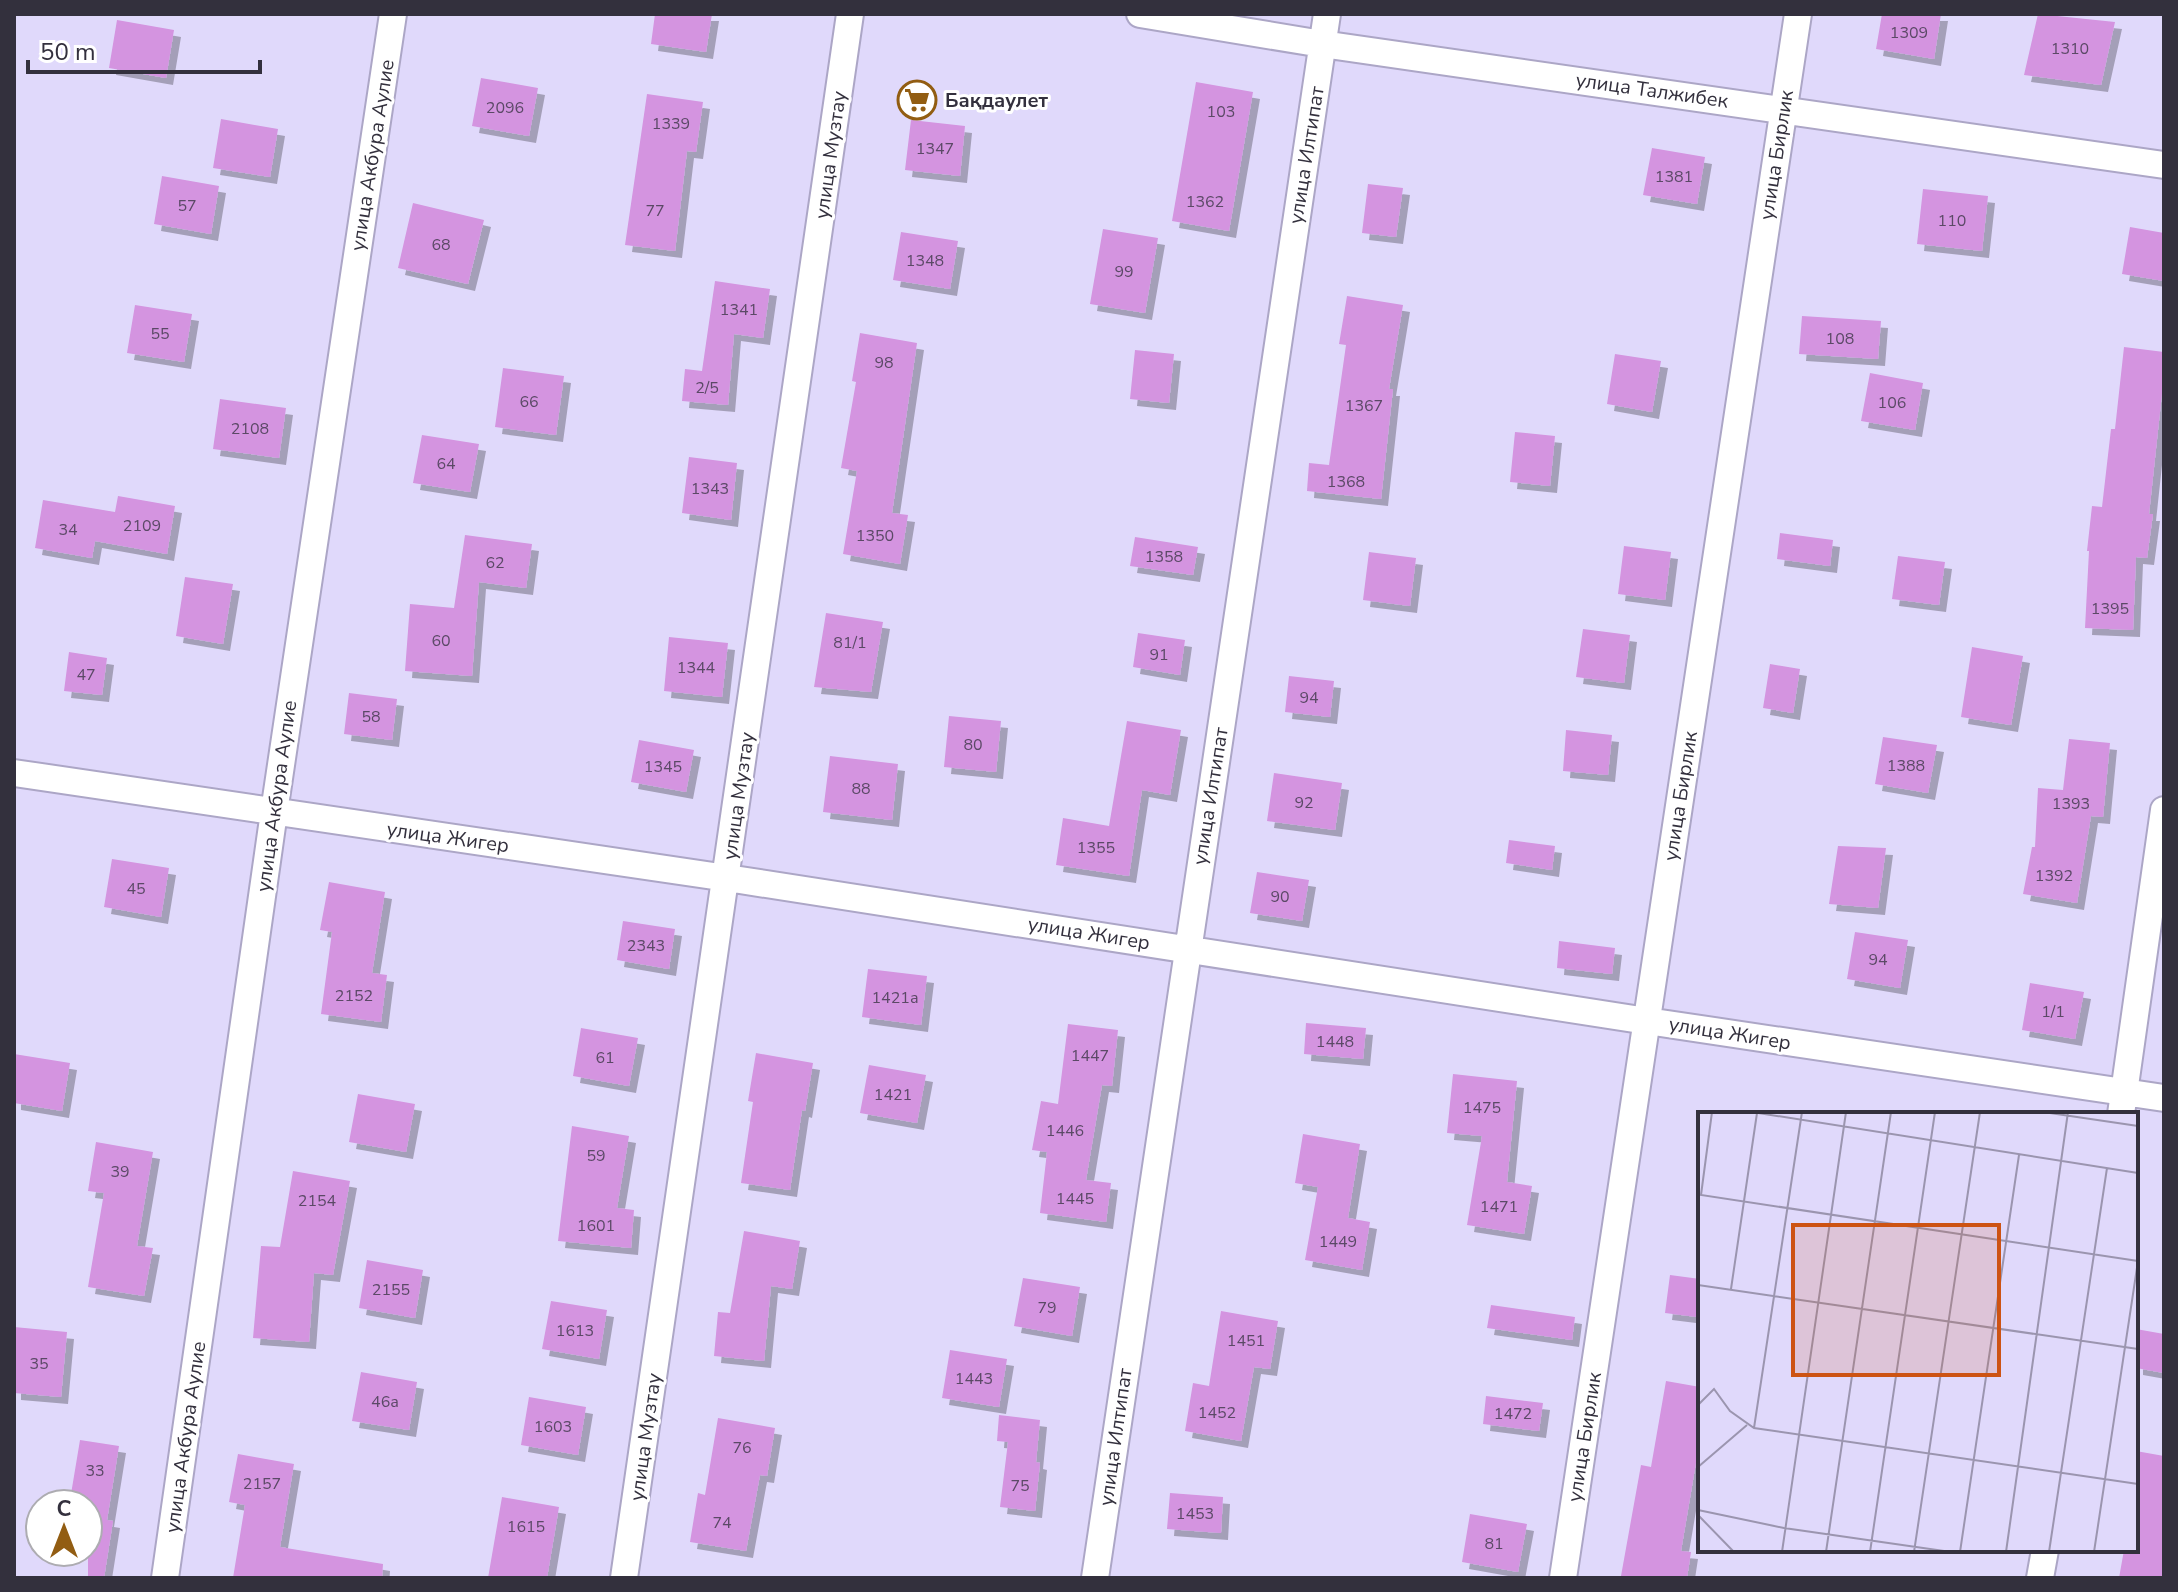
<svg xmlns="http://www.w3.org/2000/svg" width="2178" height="1592" viewBox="0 0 2178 1592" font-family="'Nunito Sans',sans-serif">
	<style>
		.building { fill: #d494e0; filter: url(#shadow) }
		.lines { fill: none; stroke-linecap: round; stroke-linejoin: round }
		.street-casing { stroke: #aca6c6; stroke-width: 30 }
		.street { stroke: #fff; stroke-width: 26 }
		.labels { text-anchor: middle; stroke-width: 6; stroke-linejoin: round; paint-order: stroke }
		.number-label { font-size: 16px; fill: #5b4966 }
		.street-label { font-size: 20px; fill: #33303d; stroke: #fff }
		.poi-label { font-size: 20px; font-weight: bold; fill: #33303d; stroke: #fff; text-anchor: start }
		.inset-road { fill: none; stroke: #9b95af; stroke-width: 2 }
		.view { fill: #cd5313; fill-opacity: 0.15; stroke: #cd5313; stroke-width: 4 }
		.inset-edge { fill: none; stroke: #33303d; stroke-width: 4 }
	</style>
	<defs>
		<filter id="shadow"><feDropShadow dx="7" dy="7" stdDeviation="0" flood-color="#0004"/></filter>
	</defs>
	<rect width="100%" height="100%" fill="#e0d9fb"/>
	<path class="building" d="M655,14H712L706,52L651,44Z
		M1882,14H1941L1934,59L1876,49Z
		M2038,14L2115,22L2101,85L2024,75Z
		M117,20L174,30L166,78L109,68Z
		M481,78L538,88L529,136L472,126Z
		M1196,82L1253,92L1229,231L1172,221Z
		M647,94L703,102L696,152L687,151L675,251L625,245Z
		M221,119L278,129L270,177L213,168Z
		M911,120L965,126L960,176L905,170Z
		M1652,148L1705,157L1697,204L1643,195Z
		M162,176L219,186L211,234L154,224Z
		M1368,184L1403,188L1396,237L1362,233Z
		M1923,189L1988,196L1982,251L1917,244Z
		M413,203L484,220L468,284L398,268Z
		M2130,227L2164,233V281L2122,274Z
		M1103,229L1158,238L1145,313L1090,304Z
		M901,232L958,241L950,289L893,280Z
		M715,281L770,289L763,338L734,334L728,405L682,401L685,369L702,371Z
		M1347,296L1403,305L1389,389H1393L1381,499L1307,491L1309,463L1329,465L1346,345L1339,344Z
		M135,305L192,314L184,362L127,353Z
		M1802,316L1881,321L1878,359L1799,354Z
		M860,333L917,343L892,513L908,515L900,564L843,554L857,471L841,468L856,382L852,381Z
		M2124,347L2164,352V393H2162L2149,514H2153L2147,558L2136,557L2133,630L2085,628L2089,551H2087L2092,506L2102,507L2111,429H2115Z
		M1135,350L1174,354L1169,403L1130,399Z
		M1615,354L1661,361L1652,412L1607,404Z
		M503,368L564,376L556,435L495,427Z
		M1870,373L1923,383L1915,430L1861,421Z
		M220,399L286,408L279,458L213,449Z
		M1515,432L1555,436L1550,486L1510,482Z
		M422,435L479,444L470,492L413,483Z
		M689,457L737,463L731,520L682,513Z
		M118,496L175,506L167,554L95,541L92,558L35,548L43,500L115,512Z
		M1780,533L1833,540L1830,566L1777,559Z
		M465,535L532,544L526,588L479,582L472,676L405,671L410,604L454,608Z
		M1135,537L1198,547L1193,575L1130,566Z
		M1624,546L1671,552L1665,600L1618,594Z
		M1369,552L1416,558L1410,606L1363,600Z
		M1898,556L1945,562L1939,605L1892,599Z
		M185,577L233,584L223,644L176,636Z
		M826,613L883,622L871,692L814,687Z
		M1583,629L1630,635L1624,683L1576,677Z
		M1138,633L1185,640L1180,675L1133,667Z
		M669,637L728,643L722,697L664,691Z
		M1972,647L2023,656L2011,725L1961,717Z
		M69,652L107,658L102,695L64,691Z
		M1770,664L1800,669L1793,713L1763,708Z
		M1289,676L1334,681L1330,717L1285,712Z
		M349,693L397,699L392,740L344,734Z
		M949,716L1001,721L996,772L944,767Z
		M1127,721L1181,730L1170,795L1142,790L1129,876L1056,865L1063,818L1109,826Z
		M1566,730L1612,735L1608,775L1563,771Z
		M1883,737L1937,745L1928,793L1875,784Z
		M2069,739L2110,743L2103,817L2091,816L2077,903L2023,894L2032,847H2035L2038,788L2063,790Z
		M639,740L694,750L686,792L631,782Z
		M830,756L898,764L892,820L823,812Z
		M1274,773L1342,783L1335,830L1267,821Z
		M1509,840L1555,846L1552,870L1506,863Z
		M1838,846L1886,848L1878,908L1829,904Z
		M112,859L169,868L161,917L104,907Z
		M1257,872L1309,880L1302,921L1250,913Z
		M329,882L385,892L372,973L387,975L381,1022L321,1014L332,932L320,930Z
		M623,921L675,929L669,969L617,960Z
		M1855,932L1908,940L1900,988L1847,979Z
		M1559,941L1615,948L1612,974L1557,968Z
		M868,969L927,976L921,1025L862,1017Z
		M2030,983L2084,992L2075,1039L2022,1030Z
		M1306,1023L1366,1028L1363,1059L1304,1054Z
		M1068,1024L1118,1030L1112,1086L1102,1085L1086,1180L1111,1183L1106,1222L1040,1213L1047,1152L1032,1150L1041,1101L1058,1104Z
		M581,1028L638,1038L629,1086L573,1076Z
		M756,1053L813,1063L805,1111L802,1110L790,1190L741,1183L753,1102L748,1101Z
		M14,1054L70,1063L62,1111L14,1103Z
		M869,1065L926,1075L917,1123L860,1113Z
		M1453,1074L1517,1081L1507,1182L1532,1186L1524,1234L1467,1225L1482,1136L1447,1133Z
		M358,1094L415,1104L406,1152L349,1142Z
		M572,1126L629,1136L617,1208L634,1210L631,1248L558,1241Z
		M1303,1134L1360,1144L1348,1218L1370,1222L1362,1270L1305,1260L1318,1187L1295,1183Z
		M96,1142L153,1152L137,1246L153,1248L144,1296L88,1287L104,1193L88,1191Z
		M293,1171L350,1181L333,1275L314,1273L309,1342L253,1338L261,1246L280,1247Z
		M744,1231L800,1241L792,1289L771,1286L764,1361L714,1356L718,1312L730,1313Z
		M367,1260L423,1270L415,1318L359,1308Z
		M1670,1275L1700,1279L1697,1317L1665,1313Z
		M1023,1278L1080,1287L1072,1336L1014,1326Z
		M551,1301L607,1310L599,1359L542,1349Z
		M1491,1305L1575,1317L1572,1340L1487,1328Z
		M1221,1311L1278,1321L1270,1369L1254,1367L1241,1441L1185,1431L1193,1383L1209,1386Z
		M14,1327L67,1332L61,1397L14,1393Z
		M2136,1329L2164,1334V1373L2136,1368Z
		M950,1350L1007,1359L999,1407L942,1398Z
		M361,1372L417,1382L409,1430L352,1421Z
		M1666,1381L1700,1387V1439L1681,1551L1691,1552L1687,1578L1621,1576L1641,1465L1651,1467Z
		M1486,1396L1543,1403L1539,1431L1483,1424Z
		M529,1397L586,1407L578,1455L521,1445Z
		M999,1415L1040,1420L1036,1462L1040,1463L1035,1511L1000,1507L1008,1442L997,1441Z
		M718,1418L775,1428L767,1476L760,1475L746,1551L690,1542L698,1493L705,1495Z
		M80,1440L119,1446L107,1520L113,1521L104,1578H88V1497L71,1494Z
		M2136,1451L2164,1456V1578H2119L2124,1550H2136Z
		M238,1454L294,1464L280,1547L383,1564L382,1578H233L245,1505L229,1502Z
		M1170,1493L1223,1497L1221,1533L1167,1529Z
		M502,1497L559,1507L547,1578H488Z
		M1470,1514L1527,1524L1518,1572L1462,1562Z"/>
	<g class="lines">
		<g class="street-casing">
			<path id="street" d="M1140,14L1322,44L2164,165
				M14,773L727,878L1647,1021L2164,1098
				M2121,1114L2164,810
				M165,1578L274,812L393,14
				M624,1578L850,14
				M1095,1578L1327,14
				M1563,1578L1798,14
				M2040,1578L2045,1550"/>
		</g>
		<use href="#street" class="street"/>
	</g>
	<defs>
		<g id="supermarket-ring" transform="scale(2)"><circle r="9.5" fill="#fff" stroke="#925d12" stroke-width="1.5"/><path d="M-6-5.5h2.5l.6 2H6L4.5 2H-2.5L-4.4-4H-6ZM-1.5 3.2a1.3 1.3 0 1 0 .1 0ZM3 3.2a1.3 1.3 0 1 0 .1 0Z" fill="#925d12"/></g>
	</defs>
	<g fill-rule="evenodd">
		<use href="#supermarket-ring" x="917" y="100"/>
	</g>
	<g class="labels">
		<g class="number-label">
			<text x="1909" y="38">1309</text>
			<text x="2070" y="54">1310</text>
			<text x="505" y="113">2096</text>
			<text x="1221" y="117">103</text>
			<text x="671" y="129">1339</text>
			<text x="935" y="154">1347</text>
			<text x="1674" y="182">1381</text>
			<text x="1205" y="207">1362</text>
			<text x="187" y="211">57</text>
			<text x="655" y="216">77</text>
			<text x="1952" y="226">110</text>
			<text x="441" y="250">68</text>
			<text x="925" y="266">1348</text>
			<text x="1124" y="277">99</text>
			<text x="739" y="315">1341</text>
			<text x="160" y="339">55</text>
			<text x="1840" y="344">108</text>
			<text x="884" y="368">98</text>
			<text x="707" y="393">2/5</text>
			<text x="529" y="407">66</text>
			<text x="1892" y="408">106</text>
			<text x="1364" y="411">1367</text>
			<text x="250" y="434">2108</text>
			<text x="446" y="469">64</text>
			<text x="1346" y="487">1368</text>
			<text x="710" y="494">1343</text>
			<text x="142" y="531">2109</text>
			<text x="68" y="535">34</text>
			<text x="875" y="541">1350</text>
			<text x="1164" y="562">1358</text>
			<text x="495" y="568">62</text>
			<text x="2110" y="614">1395</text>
			<text x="441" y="646">60</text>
			<text x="850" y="648">81/1</text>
			<text x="1159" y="660">91</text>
			<text x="696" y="673">1344</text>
			<text x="86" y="680">47</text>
			<text x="1309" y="703">94</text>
			<text x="371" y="722">58</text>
			<text x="973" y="750">80</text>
			<text x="1906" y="771">1388</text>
			<text x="663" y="772">1345</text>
			<text x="861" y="794">88</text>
			<text x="1304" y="808">92</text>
			<text x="2071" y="809">1393</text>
			<text x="1096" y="853">1355</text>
			<text x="2054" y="881">1392</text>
			<text x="136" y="894">45</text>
			<text x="1280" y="902">90</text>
			<text x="646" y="951">2343</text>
			<text x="1878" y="965">94</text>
			<text x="354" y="1001">2152</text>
			<text x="895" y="1003">1421а</text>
			<text x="2053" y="1017">1/1</text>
			<text x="1335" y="1047">1448</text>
			<text x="1090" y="1061">1447</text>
			<text x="605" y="1063">61</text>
			<text x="893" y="1100">1421</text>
			<text x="1482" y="1113">1475</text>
			<text x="1065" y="1136">1446</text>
			<text x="596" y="1161">59</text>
			<text x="120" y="1177">39</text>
			<text x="1075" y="1204">1445</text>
			<text x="317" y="1206">2154</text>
			<text x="1499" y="1212">1471</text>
			<text x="596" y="1231">1601</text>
			<text x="1338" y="1247">1449</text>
			<text x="391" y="1295">2155</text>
			<text x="1047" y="1313">79</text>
			<text x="575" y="1336">1613</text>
			<text x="1246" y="1346">1451</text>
			<text x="39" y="1369">35</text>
			<text x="974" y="1384">1443</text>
			<text x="385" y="1407">46а</text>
			<text x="1217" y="1418">1452</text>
			<text x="1513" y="1419">1472</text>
			<text x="553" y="1432">1603</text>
			<text x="742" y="1453">76</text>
			<text x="95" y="1476">33</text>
			<text x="262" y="1489">2157</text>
			<text x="1020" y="1491">75</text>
			<text x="1195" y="1519">1453</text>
			<text x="722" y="1528">74</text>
			<text x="526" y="1532">1615</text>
			<text x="1494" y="1549">81</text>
		</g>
		<g class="street-label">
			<text transform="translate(1652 90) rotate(8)" y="7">улица Талжибек</text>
			<text transform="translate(372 155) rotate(-81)" y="7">улица Акбура Аулие</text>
			<text transform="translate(830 155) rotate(-82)" y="7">улица Музтау</text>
			<text transform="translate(1306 155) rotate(-81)" y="7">улица Илтипат</text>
			<text transform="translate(1776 155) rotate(-81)" y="7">улица Бирлик</text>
			<text transform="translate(276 796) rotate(-82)" y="7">улица Акбура Аулие</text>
			<text transform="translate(738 796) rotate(-82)" y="7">улица Музтау</text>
			<text transform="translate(1210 796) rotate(-81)" y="7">улица Илтипат</text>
			<text transform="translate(1680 796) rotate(-81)" y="7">улица Бирлик</text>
			<text transform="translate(448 837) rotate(8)" y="7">улица Жигер</text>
			<text transform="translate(1089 933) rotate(9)" y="7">улица Жигер</text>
			<text transform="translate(1730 1033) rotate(9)" y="7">улица Жигер</text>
			<text transform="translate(185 1437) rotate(-82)" y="7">улица Акбура Аулие</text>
			<text transform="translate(645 1437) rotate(-82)" y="7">улица Музтау</text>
			<text transform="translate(1115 1437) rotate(-82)" y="7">улица Илтипат</text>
			<text transform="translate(1584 1437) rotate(-81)" y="7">улица Бирлик</text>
		</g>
		<g class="poi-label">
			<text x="945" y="107">Бақдаулет</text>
		</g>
	</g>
	<g transform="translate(1698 1112)">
		<rect width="440" height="440" fill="#e0d9fb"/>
		<path class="inset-road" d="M14,0L3,83L440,149M54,0L440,61M345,0L440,14M0,173L440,237M33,177L59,1M0,293L16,277L32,299L56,316L440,372M56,316L104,0M0,355L49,313M0,398L86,416L253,440M0,403L36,440M84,440L148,0M128,440L193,0M172,440L237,0M216,440L282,0M262,440L321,43M308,440L370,0M351,440L409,56M396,440L440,149"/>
		<path class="view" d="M95,113H301V263H95Z"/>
		<rect width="440" height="440" class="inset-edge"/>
	</g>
	<rect width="2178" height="1592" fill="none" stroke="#33303d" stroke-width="32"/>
	<g transform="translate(64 1528)"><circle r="38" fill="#ffffff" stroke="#adacb1" stroke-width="2"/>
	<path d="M0-6L14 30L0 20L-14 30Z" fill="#925d12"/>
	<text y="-12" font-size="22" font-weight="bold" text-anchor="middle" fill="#33303d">С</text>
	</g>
	<path d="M28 60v12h232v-12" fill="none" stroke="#33303d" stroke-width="4"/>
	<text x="40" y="60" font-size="24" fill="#33303d" stroke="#ffffff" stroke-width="6" paint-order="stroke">50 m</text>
</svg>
